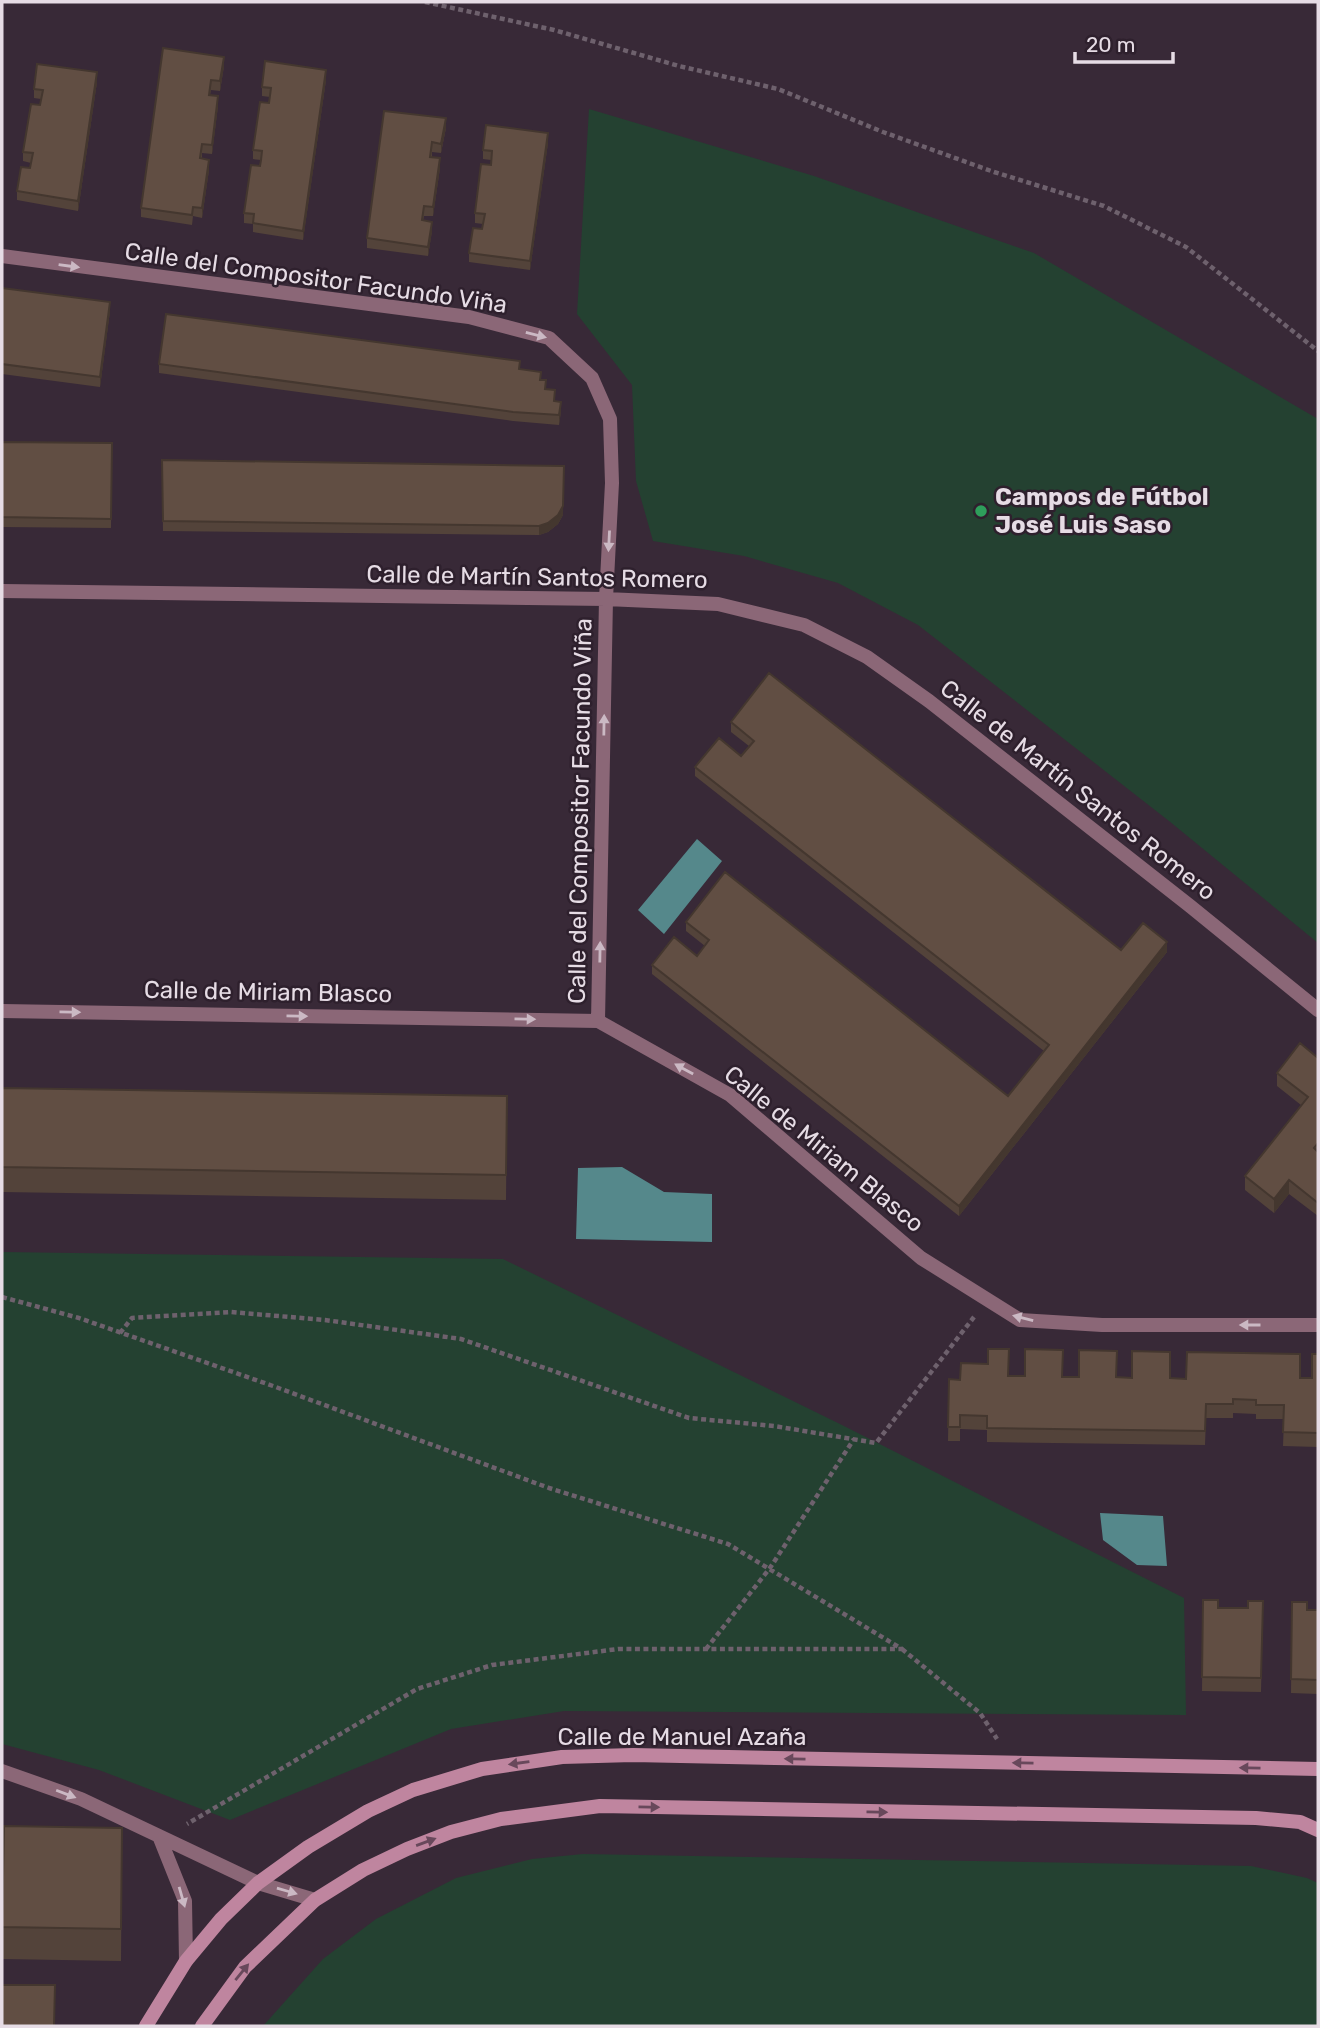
<svg xmlns="http://www.w3.org/2000/svg" width="1320" height="2028" viewBox="0 0 1320 2028" font-family="Rubik,sans-serif">
	<style>
		.green { fill: #244131 }
		.water { fill: #55888b }
		.lines { fill: none; stroke-linecap: round; stroke-linejoin: round }
		.path { stroke: #6e616d; stroke-width: 4.5; stroke-dasharray: 5 3.5; stroke-linecap: butt }
		.street { stroke: #8b6777; stroke-width: 14 }
		.secondary { stroke: #bf859f; stroke-width: 14 }
		.wall { fill: #53433a }
		.shaded-wall { fill: #44372f }
		.building { fill: #614e43; stroke: #44372f; stroke-width: 2 }
		.oneway { fill: #cbb9c4 }
		.oneway2 { fill: #68485b }
		.leisure-dot { fill: #2e9e5b; stroke: #2e202d; stroke-width: 2.5 }
		.labels { text-anchor: middle; stroke-width: 5; stroke-linejoin: round; paint-order: stroke }
		.street-label { font-size: 24px; fill: #e6dce5; stroke: #2e202d }
		.poi-label { font-size: 24px; font-weight: bold; fill: #e6dce5; stroke: #2e202d; text-anchor: start }
	</style>
	<rect width="100%" height="100%" fill="#382937"/>
	<path class="green" d="M589,109L814,176L1034,253L1318,419V943L1169,821L918,625L838,583L744,556L653,541L636,481L632,385L577,314Z
		M2,1252L503,1259L842,1425L1184,1598L1186,1715L564,1711L451,1729L230,1820L99,1770L2,1744Z
		M583,1854L1251,1866L1307,1878L1318,1883V2026H263L323,1959L376,1919L456,1878L532,1859Z"/>
	<path class="water" d="M697,839L722,861L664,934L638,910Z
		M622,1167L664,1192L712,1194V1242L576,1239L578,1168Z
		M1100,1513L1163,1516L1167,1566L1137,1565L1103,1540Z"/>
	<g class="lines">
		<path class="path" d="M425,2L554,30L679,66L778,89L883,132L994,172L1104,206L1186,247L1318,351
			M2,1297L79,1318L273,1386L549,1488L728,1544L902,1649H618L492,1665L417,1689L187,1824
			M120,1333L132,1318L231,1312L325,1320L461,1339L689,1418L774,1426L876,1443L974,1317
			M706,1649L770,1568L854,1439
			M902,1649L980,1713L997,1739"/>
		<path class="street" d="M2,256L469,317L549,338L592,378L610,419L612,483L606,599L598,1021
			M2,591L606,599L718,604L804,625L867,657L929,701L1190,906L1318,1010
			M2,1011L598,1021L730,1095L921,1258L1020,1320L1102,1325H1318
			M2,1771L81,1799L258,1883L315,1900
			M159,1836L185,1901L186,1961"/>
		<path class="secondary" d="M146,2026L186,1961L221,1919L258,1883L308,1847L368,1811L413,1790L482,1769L562,1757L633,1755L1318,1769
			M202,2026L245,1967L315,1900L363,1870L407,1849L451,1832L501,1819L600,1806L1256,1818L1300,1822L1318,1830"/>
	</g>
	<path class="wall" d="M163,48L224,66L220,91L211,90L210,95L218,106L212,154L202,153V159L209,170L202,218L193,216L192,225L141,217V208Z
		M326,80L303,240L253,232V224L244,223V213L261,160L253,159V150L270,97L262,96V87Z
		M97,82L78,211L17,200V191L30,168L31,163L23,161V152L40,105L41,99L34,98V89Z
		M446,118V128L441,153L432,152V157L440,168L433,216H424L423,221L432,231L428,256L367,248V238Z
		M548,143L530,270L469,262V253L482,229L483,224L475,223V213L491,165V160L483,159V150Z
		M2,288L110,311L100,387L2,374Z
		M159,364L520,369L541,380L546,389L555,401L561,411L559,425L513,421L159,373Z
		M2,442L112,443L111,528L2,527Z
		M162,460L563,515L558,524L548,532L539,535L163,531Z
		M731,722L1121,950L1167,952L959,1216L652,974V965L697,956L705,946L686,931V922L1008,1096L1044,1051L695,776V767L741,756L749,746L731,732Z
		M1318,1058V1216L1289,1194L1274,1213L1245,1190V1176L1301,1105L1277,1086V1073Z
		M2,1088L507,1096L506,1200L2,1192Z
		M1318,1354V1447L1283,1446L1284,1419H1256V1414L1233,1413V1418H1206L1205,1445L987,1442V1430L960,1429V1441H948L949,1379L960,1380L1008,1376L1170,1378H1312Z
		M1203,1600L1218,1608H1248L1263,1601L1261,1692L1202,1691Z
		M1292,1602L1307,1610H1318V1694L1291,1693Z
		M4,1826L122,1828L121,1961L2,1959Z"/>
	<path class="shaded-wall" d="M224,57V66L220,91V81Z
		M326,70V80L303,240V231Z
		M97,72V82L78,211V201Z
		M218,96V106L212,154V145Z
		M446,118V128L441,153V144Z
		M548,133V143L530,270V261Z
		M440,158V168L433,216V207Z
		M209,160V170L202,218V208Z
		M432,222V231L428,256V247Z
		M110,302V311L100,387V377Z
		M561,402V411L559,425V415Z
		M564,466L563,515L558,524L548,532L539,535V526Z
		M1167,942V952L959,1216V1206Z
		M1289,1180V1194L1274,1213V1199Z"/>
	<path class="building" d="M163,48L224,57L220,81L211,80L209,95L218,96L212,145L202,144L200,158L209,160L202,208L193,207L192,215L141,208Z
		M265,61L326,70L303,231L253,223L254,214L244,213L251,165L260,166L261,160L262,151L253,150L260,102L269,103L271,88L262,87Z
		M37,64L97,72L78,201L17,191L21,167L30,168L33,153L23,152L31,104L40,105L43,90L34,89Z
		M384,111L446,118L441,144L432,142L430,157L440,158L433,207L424,206L422,220L432,222L428,247L367,238Z
		M486,125L548,133L530,261L469,253L473,228L482,229L485,214L475,213L481,164L491,165L492,151L483,150Z
		M2,288L110,302L100,377L2,364Z
		M166,314L520,361L519,369L541,372L540,380H546L545,389L555,390L554,401L561,402L559,415L513,412L159,364Z
		M2,442L112,443L111,519L2,517Z
		M162,460L564,466L563,506L558,515L548,523L539,526L163,521Z
		M769,673L1121,950L1143,923L1167,942L959,1206L652,965L674,937L697,956L709,940L686,922L725,872L1008,1096L1049,1045L695,767L719,738L741,756L754,741L731,722Z
		M1300,1043L1318,1058V1143L1314,1148L1318,1152V1203L1289,1180L1274,1199L1245,1176L1308,1097L1277,1073Z
		M2,1088L507,1096L506,1175L2,1167Z
		M988,1349H1009L1008,1376H1025V1349L1063,1350L1062,1377H1079V1350L1117,1351L1116,1377L1132,1378V1351L1170,1352V1378L1186,1379L1187,1352L1300,1354V1378H1312V1354H1318V1433L1283,1432L1284,1405H1256V1400L1233,1399V1404H1206L1205,1431L987,1428V1416L960,1415V1427H948L949,1379L960,1380L961,1363L988,1364Z
		M1203,1600H1218V1608H1248V1601H1263L1261,1678L1202,1677Z
		M1292,1602H1307V1610H1318V1680L1291,1679Z
		M4,1826L122,1828L121,1929L2,1927Z
		M2,1985H55L54,2026H2Z"/>
	<defs><path id="oneway-solid" d="M-6-.8H1V-3.2L6.5 0L1 3.2V.8H-6Z" transform="scale(1.75)"/></defs>
	<g class="oneway">
		<use href="#oneway-solid" transform="translate(69 266) rotate(8)"/>
		<use href="#oneway-solid" transform="translate(536 335) rotate(14)"/>
		<use href="#oneway-solid" transform="translate(609 541) rotate(93)"/>
		<use href="#oneway-solid" transform="translate(604 725) rotate(-89)"/>
		<use href="#oneway-solid" transform="translate(600 952) rotate(-89)"/>
		<use href="#oneway-solid" transform="translate(70 1012) rotate(1)"/>
		<use href="#oneway-solid" transform="translate(297 1016) rotate(1)"/>
		<use href="#oneway-solid" transform="translate(525 1019) rotate(1)"/>
		<use href="#oneway-solid" transform="translate(684 1069) rotate(-151)"/>
		<use href="#oneway-solid" transform="translate(1023 1318) rotate(-166)"/>
		<use href="#oneway-solid" transform="translate(1250 1325) rotate(180)"/>
		<use href="#oneway-solid" transform="translate(66 1794) rotate(21)"/>
		<use href="#oneway-solid" transform="translate(287 1891) rotate(16)"/>
		<use href="#oneway-solid" transform="translate(182 1897) rotate(74)"/>
	</g>
	<g class="oneway2">
		<use href="#oneway-solid" transform="translate(795 1759) rotate(-179)"/>
		<use href="#oneway-solid" transform="translate(519 1763) rotate(172)"/>
		<use href="#oneway-solid" transform="translate(1023 1763) rotate(-179)"/>
		<use href="#oneway-solid" transform="translate(1250 1768) rotate(-179)"/>
		<use href="#oneway-solid" transform="translate(649 1807) rotate(1)"/>
		<use href="#oneway-solid" transform="translate(877 1812) rotate(1)"/>
		<use href="#oneway-solid" transform="translate(426 1842) rotate(-20)"/>
		<use href="#oneway-solid" transform="translate(242 1972) rotate(-51)"/>
	</g>
	<circle class="leisure-dot" cx="981" cy="511" r="7"/>
	<g class="labels">
		<g class="street-label">
			<text transform="translate(316 278) rotate(8)" y="8">Calle del Compositor Facundo Viña</text>
			<text transform="translate(537 577) rotate(1)" y="8">Calle de Martín Santos Romero</text>
			<text transform="translate(1078 790) rotate(38)" y="8">Calle de Martín Santos Romero</text>
			<text transform="translate(580 811) rotate(-89)" y="8">Calle del Compositor Facundo Viña</text>
			<text transform="translate(268 992) rotate(1)" y="8">Calle de Miriam Blasco</text>
			<text transform="translate(824 1149) rotate(39)" y="8">Calle de Miriam Blasco</text>
			<text x="682" y="1745">Calle de Manuel Azaña</text>
		</g>
		<g class="poi-label">
			<text x="995" y="505">Campos de Fútbol<tspan x="995" dy="28">José Luis Saso</tspan></text>
		</g>
	</g>
	<rect width="1320" height="2028" fill="none" stroke="#e6dce5" stroke-width="7"/>
	<path d="M1075 52v10h98v-10" fill="none" stroke="#e6dce5" stroke-width="3.5"/>
	<text x="1086" y="52" font-size="21" fill="#e6dce5" stroke="#2e202d" stroke-width="5" paint-order="stroke">20 m</text>
</svg>
